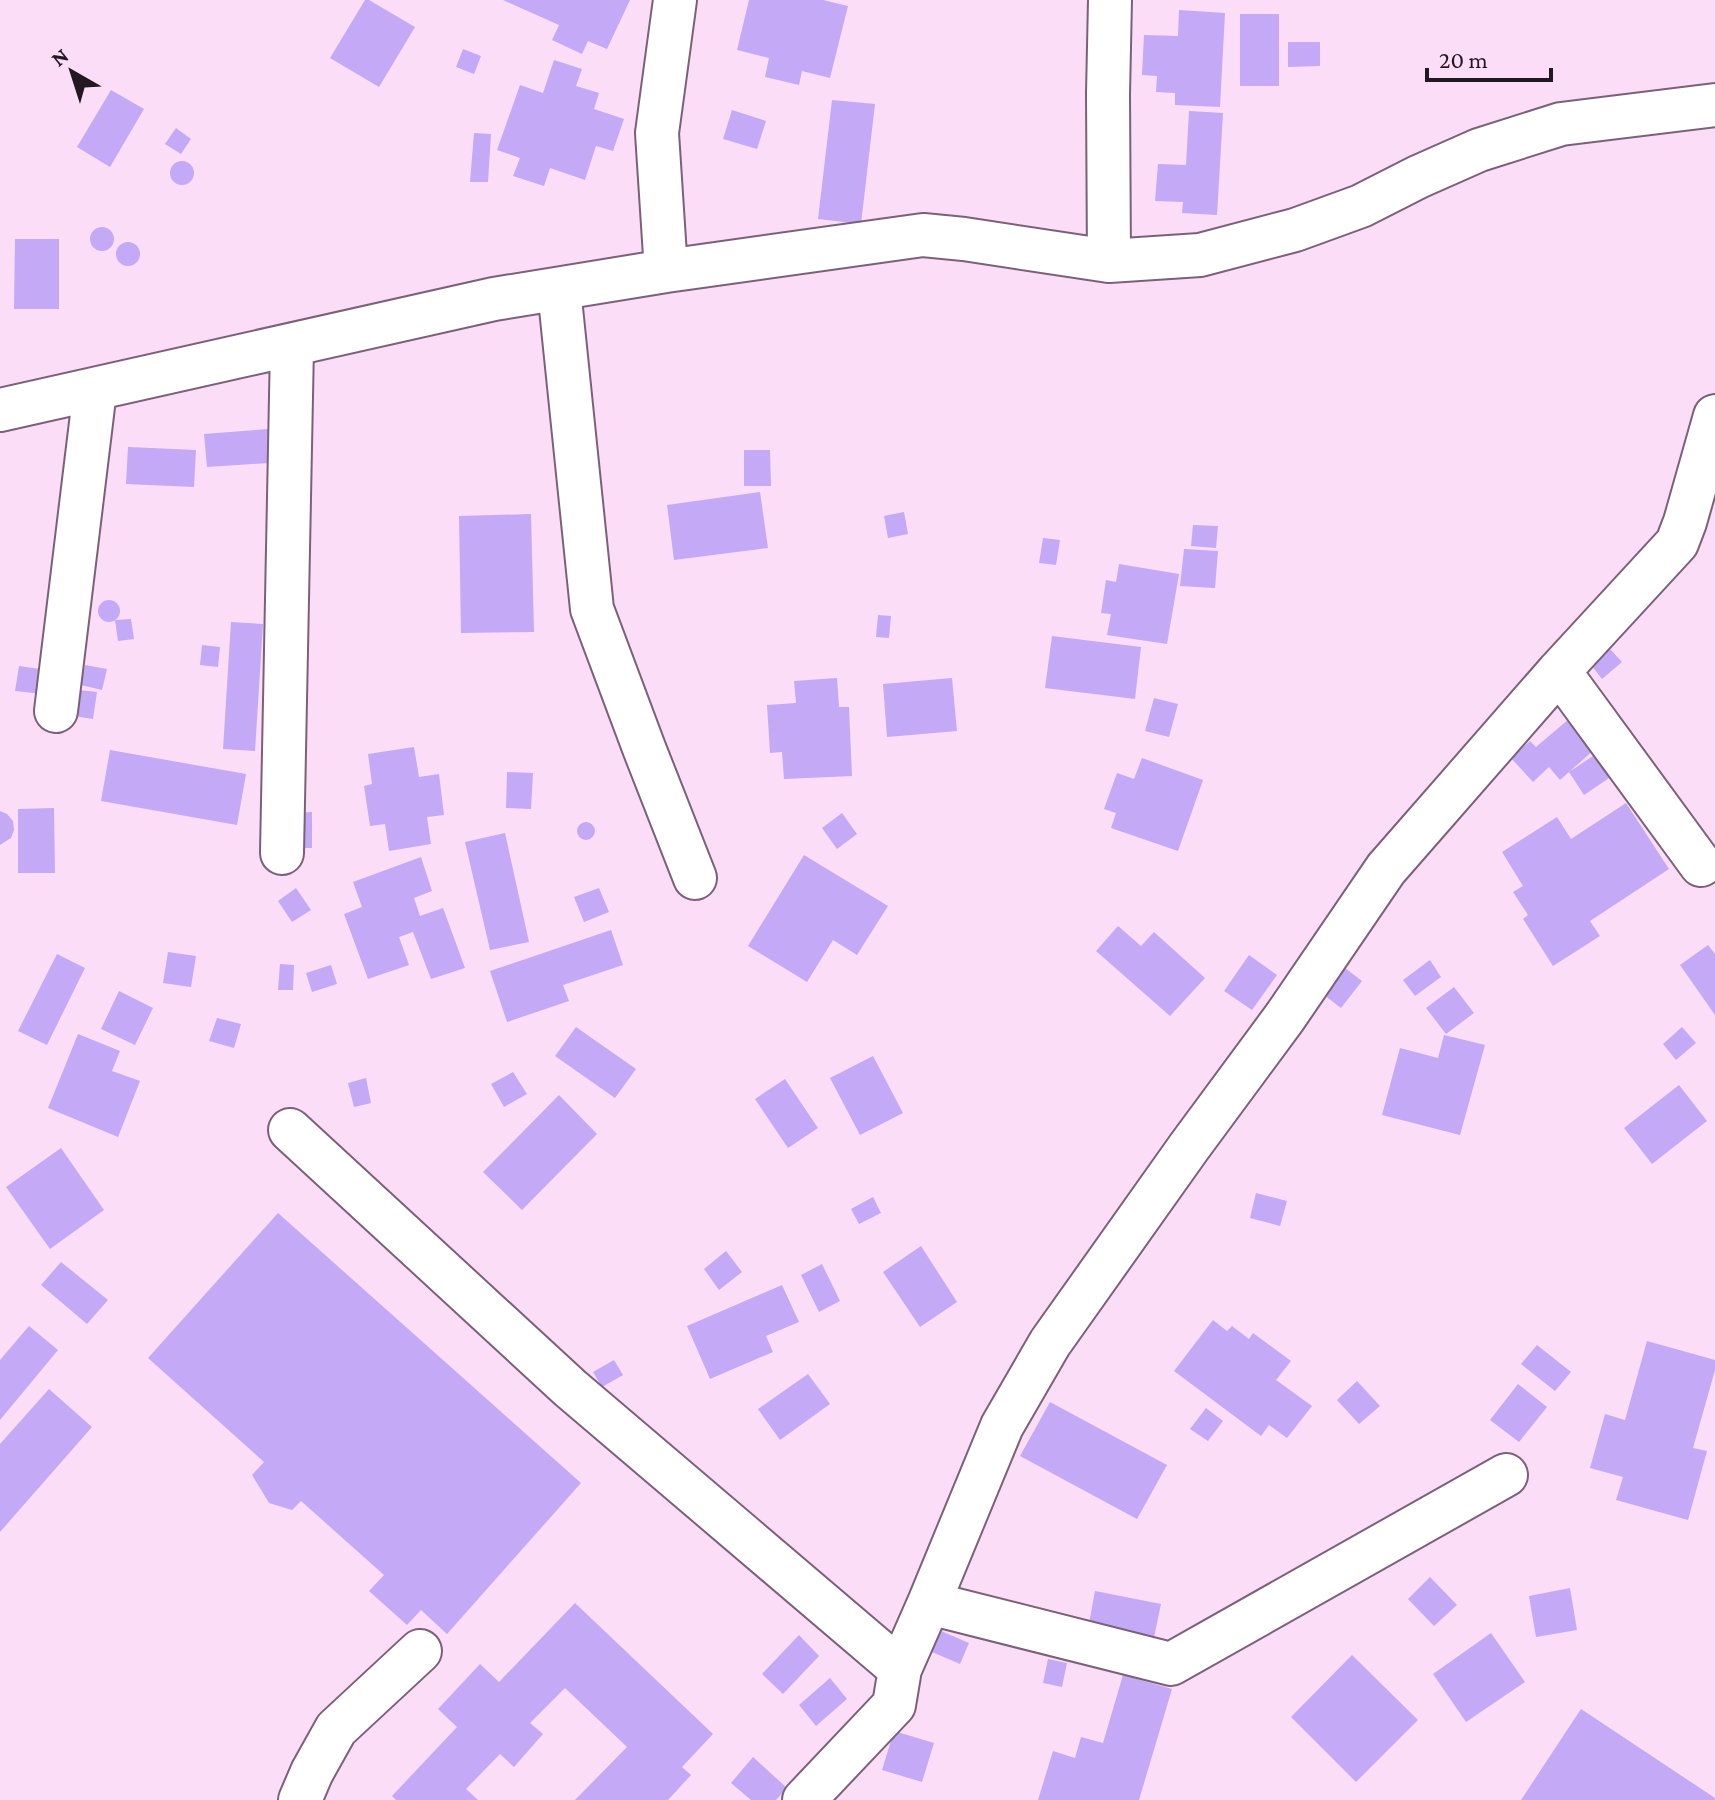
<svg xmlns="http://www.w3.org/2000/svg" width="1715" height="1800" viewBox="0 0 1715 1800" font-family="'Crimson Pro',serif">
	<style>
		.building { fill: #c3a9f6 }
		.lines { fill: none; stroke-linecap: round; stroke-linejoin: round }
		.street-casing { stroke: #7b6178; stroke-width: 46 }
		.street { stroke: #fff; stroke-width: 42 }
	</style>
	<rect width="100%" height="100%" fill="#fbddf8"/>
	<path class="building" d="M365,0H369L415,27L379,87L330,58Z
		M503,0H630L607,49L588,41L582,54L552,40L559,25Z
		M749,0H823L848,6L830,78L802,71L799,85L765,77L769,58L737,50Z
		M1179,10L1225,13L1220,107L1175,105V93L1156,92L1157,76L1142,75L1144,35L1178,36Z
		M1240,14H1279V86H1240Z
		M1288,42H1320V66L1288,67Z
		M463,49L481,56L474,74L456,67Z
		M554,60L582,69L576,86L599,93L594,109L624,119L613,151L596,146L585,180L550,168L544,186L513,176L520,158L497,150L520,85L543,93Z
		M111,90L144,109L110,167L77,147Z
		M832,100L875,104L861,224L818,219Z
		M732,110L766,121L757,149L723,139Z
		M1189,111L1223,113L1217,215L1182,213L1183,202L1155,201L1158,164L1186,165Z
		M176,128L191,139L181,154L165,144Z
		M474,133L491,134L488,182H470Z
		M170 173a12 12 0 1 1 24 0a12 12 0 1 1-24 0Z
		M90 239a12 12 0 1 1 24 0a12 12 0 1 1-24 0Z
		M15,239H59V309H14Z
		M116 254a12 12 0 1 1 24 0a12 12 0 1 1-24 0Z
		M268,429L269,463L207,467L204,434Z
		M128,447L196,450L194,487L126,484Z
		M744,450H770L771,486H744Z
		M760,492L768,548L674,560L667,505Z
		M904,512L908,534L888,538L884,516Z
		M531,514L534,632L461,633L459,516Z
		M1193,525L1218,526L1216,548L1191,546Z
		M1043,538L1060,540L1056,565L1039,563Z
		M1184,549L1218,551L1215,588L1180,586Z
		M1119,564L1179,574L1167,644L1107,635L1111,614L1101,613L1106,580L1116,582Z
		M98 611a11 11 0 1 1 22 0a11 11 0 1 1-22 0Z
		M878,615L891,616L889,638L876,637Z
		M131,619L134,639L118,641L115,620Z
		M231,622L263,624L255,751L223,749Z
		M1052,636L1141,647L1135,699L1045,688Z
		M202,645L220,647L218,667L200,665Z
		M1610,649L1622,662L1602,679L1591,665Z
		M85,665L107,669L102,690L81,685Z
		M19,666L47,670L43,694L15,691Z
		M837,678L839,707H849L852,776L784,779L782,752L770,753L767,705L796,703L794,681Z
		M952,678L957,731L887,737L883,684Z
		M78,690L97,692L93,719L74,716Z
		M1154,698L1178,704L1169,737L1145,731Z
		M1569,719L1595,749L1560,780L1549,767L1533,782L1511,758L1530,741L1536,747Z
		M414,747L419,777L439,774L444,815L427,817L431,844L389,851L385,824L370,826L364,786L372,784L368,754Z
		M110,750L246,774L237,825L101,801Z
		M1596,754L1612,776L1584,795L1569,772Z
		M1142,758L1203,780L1178,851L1111,828L1116,813L1104,809L1117,773L1134,779Z
		M507,772L533,773L531,809L506,808Z
		M1626,803L1669,869L1590,921L1600,936L1553,966L1523,919L1528,915L1513,892L1523,886L1502,852L1557,817L1571,839Z
		M54,808L55,873H18V809Z
		M0,811L7,814L13,821L14,830L11,838L0,845Z
		M312,812V848H294V813Z
		M842,813L857,834L837,849L822,828Z
		M577 831a9 9 0 1 1 18 0a9 9 0 1 1-18 0Z
		M505,833L529,942L490,950L465,842Z
		M804,855L888,906L857,955L833,940L807,982L748,946Z
		M421,857L432,891L414,898L420,916L443,908L465,968L431,979L413,932L399,937L409,965L368,979L344,914L362,907L353,882Z
		M296,888L311,910L292,922L278,901Z
		M599,888L609,912L584,922L574,897Z
		M1118,926L1141,946L1154,932L1205,978L1170,1016L1096,951Z
		M611,930L623,965L563,985L569,1001L507,1022L490,971Z
		M1708,945L1715,954V1015L1680,965Z
		M168,952L196,956L191,987L163,983Z
		M57,954L85,968L47,1045L18,1031Z
		M1249,955L1277,975L1252,1010L1224,991Z
		M1430,960L1441,977L1415,996L1403,980Z
		M280,964L294,965L293,990H278Z
		M331,965L337,984L312,992L306,973Z
		M1345,968L1362,981L1341,1008L1324,995Z
		M1454,987L1474,1013L1446,1034L1426,1008Z
		M119,991L153,1008L135,1045L101,1029Z
		M217,1018L241,1024L234,1048L209,1041Z
		M576,1027L636,1069L615,1098L555,1056Z
		M1682,1027L1696,1043L1676,1060L1663,1044Z
		M78,1034L120,1051L112,1071L140,1081L118,1137L48,1108Z
		M1444,1035L1485,1045L1460,1135L1382,1115L1400,1048L1438,1058Z
		M873,1056L903,1113L860,1135L830,1078Z
		M513,1072L527,1094L504,1107L491,1084Z
		M366,1078L371,1103L354,1107L348,1083Z
		M785,1079L818,1128L788,1148L755,1099Z
		M1679,1085L1707,1121L1652,1164L1624,1128Z
		M559,1095L597,1134L522,1210L483,1172Z
		M61,1148L104,1210L50,1249L6,1187Z
		M1256,1193L1287,1201L1280,1226L1250,1218Z
		M873,1197L881,1213L859,1224L851,1209Z
		M278,1213L581,1483L447,1634L421,1610L407,1625L369,1591L384,1575L301,1501L292,1510L269,1503L252,1475L264,1462L148,1358Z
		M921,1246L957,1302L920,1327L883,1272Z
		M726,1251L742,1272L719,1290L704,1269Z
		M61,1262L108,1300L87,1324L41,1285Z
		M822,1264L840,1301L819,1312L801,1275Z
		M782,1285L799,1322L766,1336L773,1352L710,1379L687,1326Z
		M1213,1320L1227,1331L1232,1326L1249,1339L1253,1333L1291,1361L1276,1380L1312,1406L1287,1438L1269,1425L1261,1436L1174,1371Z
		M29,1326L58,1350L0,1420V1360Z
		M1647,1341L1715,1360V1370L1693,1448L1707,1451L1688,1520L1616,1500L1623,1477L1590,1468L1605,1414L1625,1420Z
		M1537,1345L1571,1372L1555,1391L1521,1364Z
		M614,1360L623,1375L602,1387L593,1372Z
		M808,1374L830,1404L780,1440L758,1409Z
		M1357,1381L1380,1406L1359,1424L1337,1400Z
		M1518,1384L1547,1407L1519,1442L1490,1420Z
		M49,1389L92,1427L0,1532V1444Z
		M1050,1402L1167,1465L1137,1519L1020,1456Z
		M1206,1408L1223,1421L1208,1441L1190,1429Z
		M1430,1577L1457,1605L1434,1626L1408,1599Z
		M1570,1588L1577,1630L1536,1637L1529,1596Z
		M1095,1591L1161,1604L1153,1642L1088,1629Z
		M575,1603L713,1734L682,1767L691,1775L668,1800H575L627,1747L565,1688L530,1723L543,1734L514,1767L500,1754L466,1789L478,1800H396L392,1796L457,1727L438,1709L480,1664L499,1682Z
		M941,1631L969,1643L960,1664L932,1652Z
		M1491,1633L1525,1682L1466,1722L1433,1674Z
		M799,1635L819,1656L783,1694L762,1674Z
		M1352,1655L1418,1720L1356,1782L1291,1717Z
		M1048,1659L1067,1663L1062,1687L1043,1683Z
		M1123,1675L1172,1689L1139,1800H1038L1053,1751L1075,1758L1081,1737L1103,1743Z
		M830,1678L847,1699L816,1726L799,1705Z
		M1581,1709L1715,1798V1800H1521Z
		M894,1731L934,1743L922,1782L882,1770Z
		M753,1757L787,1788L776,1800H751L731,1783Z"/>
	<g class="lines">
		<g class="street-casing">
			<path id="street" d="M1109,261L1108,94L1110,0
				M666,271L657,133L675,0
				M559,289L592,609L644,748L695,878
				M0,410L494,299L666,271L923,235L964,239L1109,261L1200,255L1295,230L1361,206L1418,177L1479,150L1561,124L1715,105
				M1559,671L1701,865
				M56,711L95,390
				M282,853L292,346
				M290,1130L570,1388L900,1669L894,1705L804,1800
				M929,1603L1171,1664L1506,1475
				M900,1669L929,1603L1002,1426L1050,1343L1189,1147L1285,1017L1386,869L1559,671L1677,543L1685,522L1715,416
				M300,1800L312,1772L336,1729L420,1651"/>
		</g>
		<use href="#street" class="street"/>
	</g>
	<g transform="translate(72 72) rotate(321)" stroke="#fbddf8" stroke-width="6" paint-order="stroke">
	<path d="M0-6L14 30L0 20L-14 30Z" fill="#221821"/>
	<text y="-12" font-size="22" font-weight="bold" text-anchor="middle" fill="#221821">N</text>
	</g>
	<path d="M1427 68v12h124v-12" fill="none" stroke="#221821" stroke-width="4"/>
	<text x="1439" y="68" font-size="24" fill="#221821" stroke="#fbddf8" stroke-width="6" paint-order="stroke">20 m</text>
</svg>
